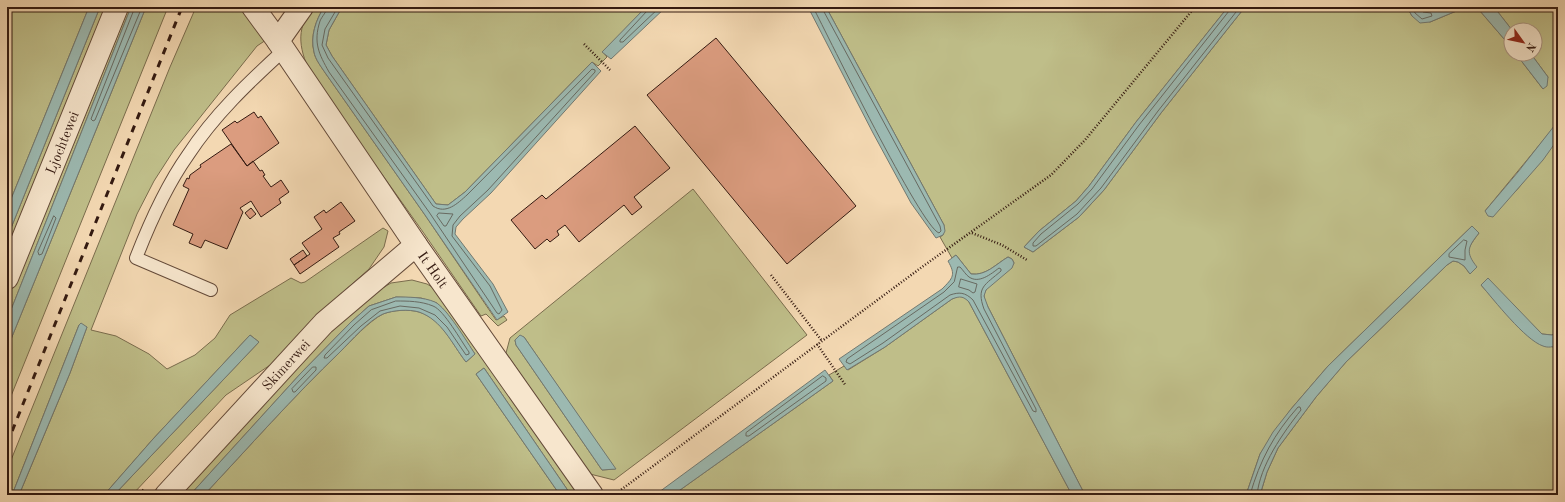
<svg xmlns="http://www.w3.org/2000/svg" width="1565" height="502" viewBox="0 0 1565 502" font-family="'Old Standard TT',serif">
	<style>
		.green { fill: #bfbe89; stroke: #7a6c4d; fill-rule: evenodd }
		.water { fill: #9cb9b1; stroke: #727971 }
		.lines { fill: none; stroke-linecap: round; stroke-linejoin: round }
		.shore { stroke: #686a61; stroke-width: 1 }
		.building { fill: #db9c7f; stroke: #341a11 }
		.service-casing { stroke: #644a39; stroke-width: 14 }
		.minor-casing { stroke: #644a39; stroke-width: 24 }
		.tertiary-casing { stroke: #644a39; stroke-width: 24 }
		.path { stroke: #341a11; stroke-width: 2.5; stroke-dasharray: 1 2; stroke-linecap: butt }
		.service { stroke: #f7e6cd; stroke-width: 12 }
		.minor { stroke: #f7e6cd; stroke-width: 22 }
		.tertiary { stroke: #f7e6cd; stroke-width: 22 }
		.rail { stroke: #341a11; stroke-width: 3; stroke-dasharray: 7 7; stroke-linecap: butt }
		.labels { text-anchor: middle; stroke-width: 3.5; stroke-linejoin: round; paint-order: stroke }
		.street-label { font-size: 14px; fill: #341a11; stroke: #f7e6cd }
	</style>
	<rect width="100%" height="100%" fill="#f3d8b2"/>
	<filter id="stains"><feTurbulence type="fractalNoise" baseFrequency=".005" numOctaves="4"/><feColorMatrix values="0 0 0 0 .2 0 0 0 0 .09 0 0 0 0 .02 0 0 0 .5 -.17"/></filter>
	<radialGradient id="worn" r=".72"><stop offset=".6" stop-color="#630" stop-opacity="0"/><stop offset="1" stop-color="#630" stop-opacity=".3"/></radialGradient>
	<path class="green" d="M7,7H89L7,209Z
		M100,7H111L7,266V238Z
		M121,7H131L7,320V295Z
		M146,7H168L7,406V349Z
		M196,7H239L266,40L257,46L174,150L154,181L137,214L91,330L116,336L149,354L167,369L195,355L215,338L230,315L291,278L301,283L305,282L383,228L388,231L384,247L369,269L333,301L276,361L226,395L132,495H114L259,342L250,335L153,439L104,495H19L70,373L87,327L79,325L12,495H7V470L170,67Z
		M313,7H324C316,20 310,36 314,52C315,59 322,68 326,74L425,215L496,320L504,316L507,320L498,326L486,314L481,316L423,232L312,76C300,52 294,30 313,7Z
		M342,7H646L603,52L607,57L598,66L592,62L465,192L448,205L436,204L332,56L326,45L329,30Z
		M826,7H1228L1136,122L1089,186L1076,201L1039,231L1024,247L1033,252L1079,217L1104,190L1161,113L1245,7H1407L1412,16L1430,22L1466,7L1480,11L1511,47V54H1516L1543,89L1548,77L1531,54H1535V30H1512L1494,7H1558V98L1555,101L1558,104V121L1555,126L1485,211L1516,191L1558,139V332L1552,335L1542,334L1531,323L1481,285L1512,320L1529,337L1553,347L1558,345V495H1260L1267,472L1278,448L1316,397L1346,362L1447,265L1453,261L1458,262L1464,266L1470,274L1476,268C1465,251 1467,249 1479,233L1472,226L1328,366L1291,409L1260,454L1246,495H1085L988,307C986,303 984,299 984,295C986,283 1008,274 1014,263L1012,259L1008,257C996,264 986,276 971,274L956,255L952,258L940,237L943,235L944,225Z
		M693,189L807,335L614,480L590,474L506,353L510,338ZM524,337L615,469L602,470L516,345L515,340Z
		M412,280L427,284L442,293L581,495H571L484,368L476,374L560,495H204C249,447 293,397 340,352C351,341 369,321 383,314C393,310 409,309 419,312C442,319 452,344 466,362L475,354L448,315L437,303L421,298L396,297L369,306L351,322L301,373L190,495H180L320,341L369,296L391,283Z
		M959,296L965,298L969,302L1072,495H673L833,381L829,375L844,366L848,370L885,347L952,299Z"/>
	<path class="water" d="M89,7H100L7,238V209Z
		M131,7H146L7,349V320Z
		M324,7H342L329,30L326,45L332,56L436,204L448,205L465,192L592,62L601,71L491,193L463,219L456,227L455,234L493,284L508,312L497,320L425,215L326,74C322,68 315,59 314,52C310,36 316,20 324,7Z
		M646,7H666L611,59L602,52Z
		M808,7H826L944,225L945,231L943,235L936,238L911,203L873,133Z
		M1228,7H1245L1161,113L1104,190L1079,217L1033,252L1024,247L1039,231L1076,201L1089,186L1136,122Z
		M1407,7H1422L1426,9L1437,7H1466L1430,22L1420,23L1412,16Z
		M1469,7H1494L1512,30H1511V47L1480,11Z
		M1516,54H1531L1548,77L1547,86L1543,89Z
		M1558,121V139L1543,160L1493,217L1488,216L1485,211L1518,172Z
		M1472,226L1479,233C1468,247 1465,252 1477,267L1470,274L1464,266L1458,262L1453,261L1447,265L1346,362L1316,397L1278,448L1267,472L1260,495H1246L1260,454L1273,432L1291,409L1328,366Z
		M956,255L971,274C986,276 996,264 1008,257L1012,259L1014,263L1012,268L986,290L984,296L988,307L1085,495H1072L969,302C963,296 960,296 952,299L885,347L847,370L839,359L942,289C953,278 956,275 948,261Z
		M1488,278L1542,334L1552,335L1558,332V345C1553,347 1548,348 1543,346C1525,340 1494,300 1481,285Z
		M396,297C409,297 423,297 435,302C447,308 467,342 475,354L466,362C452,344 442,320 419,312C409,309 393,310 383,314C369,320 351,341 340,352C293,397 249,447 204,495H190L301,373L351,322L369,306Z
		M81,323L87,327L70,373L19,495H12L79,325Z
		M250,335L259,342L114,495H104L153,439Z
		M520,335L524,337L616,469L602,470L516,345L515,340Z
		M484,368L571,495H560L476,374Z
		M825,370L833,381L673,495H655Z"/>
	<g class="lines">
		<path class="shore" d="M135,7L91,119L93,121L95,120L142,7
			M327,7C327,12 322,16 320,21C313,43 319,54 329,72L429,212L497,313L499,314L502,310L490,286L452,236L453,225L460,216L488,190L595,72V70L592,69L467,195C458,203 446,215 433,206L328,58L322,45L325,29L338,7
			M648,7L647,11L620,40V42H623L660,7
			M813,7C828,36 921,227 939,233L941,231L940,226L823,10L822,7
			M1230,7L1229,11L1139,125L1092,189L1078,204L1041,234L1033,243V246H1036L1077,214L1101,188L1158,111L1240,7
			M1412,7L1415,13L1422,19L1432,16L1431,13L1423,12L1421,7
			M439,213L453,214L446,226H444L437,216Z
			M54,216L56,218L42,254L39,255L38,252Z
			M1464,240L1467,241L1465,250V260L1449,257V254Z
			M958,267H960C963,270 966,275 969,277C979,284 991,274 999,268L1001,269V271C985,285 976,287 984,309L1036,409V412L1033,411L973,300C965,292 959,292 950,295L883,343L850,364L846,362L847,359L944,292L954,282Z
			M961,279L977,284L975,292L973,293L969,290L959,287Z
			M396,301C408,301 421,301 433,306C444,310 461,341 469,352V354L466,355L447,327L435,315L419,308L400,306L380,311L361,326L327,358H324L325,355L354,325L371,310Z
			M313,367H316V370L295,392H293L292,389Z
			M823,376L826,378V381L749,436H746V433Z
			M1250,495C1260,460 1274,434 1298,407H1300L1301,410C1283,433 1260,465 1257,495"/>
	</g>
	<path class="building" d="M716,38L856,206L787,264L647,95Z
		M254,112L258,118L261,116L279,143L247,166L222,130L235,121L237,123Z
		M635,126L670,168L634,197L642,207L632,215L624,205L579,242L565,225L557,231L559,235L550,242L547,239L535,249L511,220L542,195L546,199Z
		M231,144L247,166L253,161L260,171L262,170L265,175L263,176L271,187L281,180L289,192L279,199L281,203L261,217L251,201L240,208L243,212L227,249L205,240L201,248L189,243L193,234L173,225L189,189L183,186L187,178L189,179L190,175L201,167L200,165Z
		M341,202L355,221L339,232L340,234L333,238L339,247L300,274L294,265L310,254L302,243L322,229L314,217L324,210L326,213Z
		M251,208L256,214L250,219L245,213Z
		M303,250L307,256L294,265L290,259Z"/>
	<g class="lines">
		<g class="service-casing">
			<path id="service" d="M211,290L136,258C150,222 166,186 188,155C214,115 249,82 284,50"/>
		</g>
		<g class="minor-casing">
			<g id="minor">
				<path d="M253,7L278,41"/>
				<path id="s1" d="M416,245L592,495"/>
				<path id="s2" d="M7,278L117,7"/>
			</g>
		</g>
		<g class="tertiary-casing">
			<g id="tertiary">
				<path id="s3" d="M166,495L324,323L416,245L278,41L302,7"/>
			</g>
		</g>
		<path class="path" d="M584,44L610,70
			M972,233L1002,245L1027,260
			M771,275L822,341
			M817,344L846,386
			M139,495L144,489
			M614,495L922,267L1051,175L1085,140L1195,7"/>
		<use href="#service" class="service"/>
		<use href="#minor" class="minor"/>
		<use href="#tertiary" class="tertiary"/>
		<path class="rail" d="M7,444L182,7"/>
	</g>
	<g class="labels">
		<g class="street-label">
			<text dy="5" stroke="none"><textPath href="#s2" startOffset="146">Ljochtewei</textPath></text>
			<text dy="5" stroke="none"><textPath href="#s1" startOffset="30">It Holt</textPath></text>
			<text dy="5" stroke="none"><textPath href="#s3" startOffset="177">Skimerwei</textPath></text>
		</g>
	</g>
	<rect width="1565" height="502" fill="none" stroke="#f3d8b2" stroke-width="24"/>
	<rect x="8" y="8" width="1549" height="486" fill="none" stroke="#341a11" stroke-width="2"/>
	<rect x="12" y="12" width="1541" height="478" fill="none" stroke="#341a11"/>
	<g transform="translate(1523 42) rotate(123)"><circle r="19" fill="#f7e6cd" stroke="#a99482"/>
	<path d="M0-3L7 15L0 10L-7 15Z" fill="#8f2418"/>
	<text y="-6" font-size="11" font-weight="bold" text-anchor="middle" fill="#341a11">N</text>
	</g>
	<rect width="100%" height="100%" filter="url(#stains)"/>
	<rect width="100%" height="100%" fill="url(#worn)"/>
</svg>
